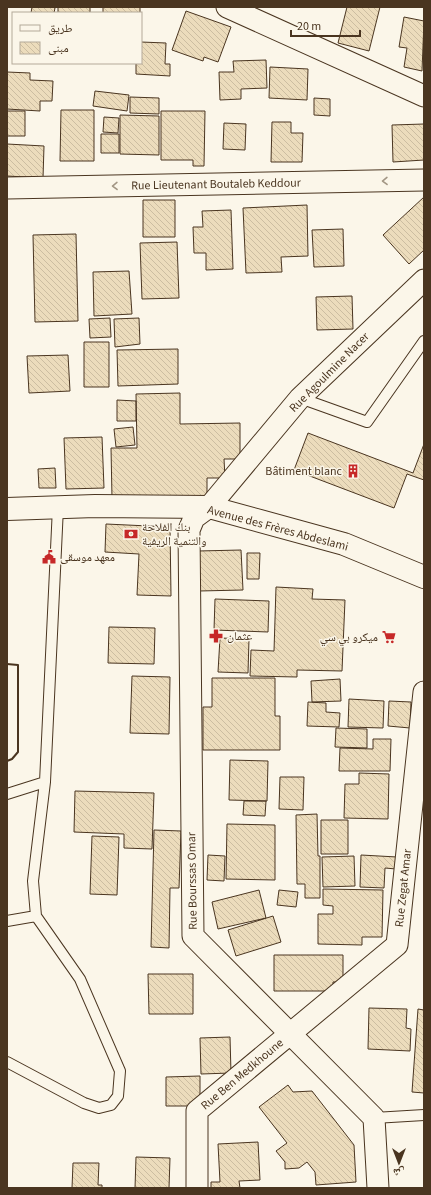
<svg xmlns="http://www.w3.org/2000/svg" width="431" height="1195" viewBox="0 0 431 1195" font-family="'Source Sans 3','Noto Naskh Arabic',sans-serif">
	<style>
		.building { fill: url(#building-back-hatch); stroke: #4a3520 }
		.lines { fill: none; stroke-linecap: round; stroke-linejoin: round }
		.service-casing { stroke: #4a3520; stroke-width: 12 }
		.minor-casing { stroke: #4a3520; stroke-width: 23 }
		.secondary-casing { stroke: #4a3520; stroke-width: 24 }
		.service { stroke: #fbf6e9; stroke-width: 10 }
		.minor { stroke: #fbf6e9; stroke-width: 21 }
		.secondary { stroke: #fbf6e9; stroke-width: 22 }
		.wall { stroke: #4a3520; stroke-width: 2 }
		.oneway { stroke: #a29684 }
		.labels { text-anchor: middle; stroke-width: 3; stroke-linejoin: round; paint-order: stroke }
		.street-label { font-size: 12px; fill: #4a3520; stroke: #fbf6e9 }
		.poi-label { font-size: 12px; fill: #4a3520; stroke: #fbf6e9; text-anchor: start }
	</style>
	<defs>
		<pattern id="building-back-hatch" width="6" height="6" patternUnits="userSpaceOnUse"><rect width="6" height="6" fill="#ecdcbc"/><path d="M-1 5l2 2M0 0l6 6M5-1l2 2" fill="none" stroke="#ccbda1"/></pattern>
	</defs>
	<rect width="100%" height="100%" fill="#fbf6e9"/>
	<path class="building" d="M32,7H52L55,8L54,13H31Z
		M58,7H90V13H58Z
		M103,7H140V13H103Z
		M347,7H380L369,51L338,43Z
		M186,11L231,27L218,62L204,57L203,61L172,50Z
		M404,17L424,21L422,71L404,67L407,48L399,47Z
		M141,42L166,43L165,64H170V76L136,74V63H141Z
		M266,60L267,88L241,89V99L220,100L219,72H234L233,61Z
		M270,67L308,69L307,100L269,98Z
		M7,72L30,73V80L53,81L52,101H40V111L7,109Z
		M95,91L129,95L127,111L93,106Z
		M130,97L159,98V114L130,113Z
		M314,98L330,99V116L314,115Z
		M61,110H94V161H60Z
		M7,111H25V136H7Z
		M161,111H205L204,166H193V160H161Z
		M120,115L159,116V155L120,154Z
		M104,117L119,118L118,133L103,132Z
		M272,122H291V133H303L302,162H271Z
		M224,123L246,124L245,150L223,149Z
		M424,124V160L393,162L392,125Z
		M101,134H119V153H101Z
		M7,144L44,146L43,178L7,176Z
		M424,197V250L409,264L383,235Z
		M143,200H175V237H143Z
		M307,205L308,256L281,257L282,272L246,273L243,208Z
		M231,210L233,269L206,270V253H194L193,227H203L202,211Z
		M343,229L344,266L314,267L312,230Z
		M76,234L78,321L35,322L33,235Z
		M177,242L179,298L142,299L140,243Z
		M129,271L132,314L94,316L93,272Z
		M352,296L353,329L317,330L316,297Z
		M110,318L111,337L90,338L89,319Z
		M139,318L140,344L115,347L114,319Z
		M84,342H109V387H84Z
		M178,349V384L118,386L117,350Z
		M68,355L70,391L29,393L27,356Z
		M180,393V424L240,423V459H224L225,478H207V498H112L111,448H137L136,394Z
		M117,400L136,401V421H117Z
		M133,427L135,445L116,447L114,429Z
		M308,433L413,473L424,444V480L407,474L394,508L294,470Z
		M102,437L104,488L66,489L64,438Z
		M55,468L56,488H39L38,469Z
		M106,524L170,527L171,596L137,595L139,554L105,552Z
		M241,550L243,590L199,591L198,551Z
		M247,553H260L259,579H247Z
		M276,587L313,589L312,599L345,600L342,671L297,670V677L250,676L251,650L274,651Z
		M215,599L269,601L268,632L214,630Z
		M109,627L155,628L154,664L108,663Z
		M220,638L249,639L248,673L218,672Z
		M132,676L170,677L169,734L130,733Z
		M212,678H275V716H280V750H203V707H212Z
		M340,679L341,701L312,702L311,681Z
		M349,699L384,701L383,728L348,727Z
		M389,701L411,702L410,728L388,726Z
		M308,702L326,703V712L340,713L339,727L307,726Z
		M336,728L367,729V748L335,747Z
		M373,739H391L390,771H339L340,748L373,749Z
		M230,760L268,761L267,801L229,800Z
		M359,773L389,774L388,819L344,818L345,784H359Z
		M280,777H304L303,810L279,809Z
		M75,791L154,793L152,849L124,848V834L74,832Z
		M244,801H266L265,816L243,815Z
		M317,814L318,856H320V898H305V884H297L296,815Z
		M321,820H348V854H321Z
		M227,824L275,825V880L226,879Z
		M154,830L181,831L179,888H170L169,948L151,947Z
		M92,836L119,837L117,895L90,894Z
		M208,855L225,856L224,881L207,880Z
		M361,855L397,857L396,869L385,868L384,888L360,887Z
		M354,856L355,886L323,887L322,857Z
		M323,889L383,890L382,937H362V945L318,944V914H333V906L323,905Z
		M259,890L266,918L218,929L212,902Z
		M279,890L298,892L296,907L277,905Z
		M273,916L281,942L236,956L228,930Z
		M274,955H343V982H333V991H274Z
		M148,974H193V1014H149Z
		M369,1008L407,1009L406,1028L411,1029L410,1051L368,1049Z
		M418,1009L424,1010V1093L412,1092Z
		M230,1037L231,1073L201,1074L200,1038Z
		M200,1076V1106H166V1077Z
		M288,1085L293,1092L312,1091L354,1145L356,1182L316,1185L315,1172L307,1162L299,1168L285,1169V1162L276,1151L287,1143L259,1107Z
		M258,1142L260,1180L239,1181L240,1188H211V1182H220L218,1144Z
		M136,1157L170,1158L169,1188H135Z
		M73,1163H99L98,1185H102V1188H72Z"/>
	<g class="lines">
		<g class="service-casing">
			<path id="service" d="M300,398L367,422L424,341
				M7,794L45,782
				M7,921L36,916
				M7,1062L84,1103L99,1108L111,1105L118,1096L120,1071L80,979L36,916L33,881L45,782L58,507
				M374,1118L424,1115"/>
		</g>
		<g class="minor-casing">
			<path id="minor" d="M227,7L424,96
				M7,188L424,180
				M197,1188V1111L397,945L424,692
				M378,1188L374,1118L193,936L189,530L194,518L209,507L300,398L424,280"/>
		</g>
		<g class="secondary-casing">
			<path id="secondary" d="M7,509L95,506L209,507L344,544L424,577"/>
		</g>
		<use href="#service" class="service"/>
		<use href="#minor" class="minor"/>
		<use href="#secondary" class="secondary"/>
		<path class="wall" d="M7,664L18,665V752L12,759L7,761"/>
	</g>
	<defs><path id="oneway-chevron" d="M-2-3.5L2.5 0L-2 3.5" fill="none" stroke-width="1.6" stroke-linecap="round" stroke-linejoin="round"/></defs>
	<g class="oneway">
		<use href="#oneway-chevron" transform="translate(385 181) rotate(179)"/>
		<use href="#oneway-chevron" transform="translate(115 186) rotate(179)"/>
	</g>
	<defs>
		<g id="building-bare" transform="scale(1.08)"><path d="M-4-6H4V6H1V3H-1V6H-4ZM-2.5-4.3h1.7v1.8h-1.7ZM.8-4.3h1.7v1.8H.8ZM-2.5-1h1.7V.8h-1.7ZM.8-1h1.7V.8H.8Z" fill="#c62828" stroke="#fbf6e9" stroke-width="2.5" paint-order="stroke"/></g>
		<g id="bank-bare" transform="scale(1.08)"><path d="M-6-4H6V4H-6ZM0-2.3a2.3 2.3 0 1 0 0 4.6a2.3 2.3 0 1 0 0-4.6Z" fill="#c62828" stroke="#fbf6e9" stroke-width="2.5" paint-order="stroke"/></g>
		<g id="civic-bare" transform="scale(1.08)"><path d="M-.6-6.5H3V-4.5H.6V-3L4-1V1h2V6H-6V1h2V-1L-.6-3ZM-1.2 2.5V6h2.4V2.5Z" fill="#c62828" stroke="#fbf6e9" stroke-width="2.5" paint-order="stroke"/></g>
		<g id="pharmacy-bare" transform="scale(1.08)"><path d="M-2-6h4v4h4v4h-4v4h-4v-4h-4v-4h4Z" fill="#c62828" stroke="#fbf6e9" stroke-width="2.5" paint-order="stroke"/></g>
		<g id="supermarket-bare" transform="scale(1.08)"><path d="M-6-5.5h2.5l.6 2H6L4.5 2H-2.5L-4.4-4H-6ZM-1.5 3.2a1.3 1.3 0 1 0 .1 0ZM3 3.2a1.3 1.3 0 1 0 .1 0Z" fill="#c62828" stroke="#fbf6e9" stroke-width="2.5" paint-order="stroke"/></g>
	</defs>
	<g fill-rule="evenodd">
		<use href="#building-bare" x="353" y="471"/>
		<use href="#bank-bare" x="131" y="534"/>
		<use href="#civic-bare" x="49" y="557"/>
		<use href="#pharmacy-bare" x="216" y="636"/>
		<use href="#supermarket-bare" x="389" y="637"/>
	</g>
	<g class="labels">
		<g class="street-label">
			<text transform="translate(216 184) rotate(-1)" y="4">Rue Lieutenant Boutaleb Keddour</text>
			<text transform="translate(329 372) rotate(-45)" y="4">Rue Agoulmine Nacer</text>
			<text transform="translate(278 528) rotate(15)" y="4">Avenue des Frères Abdeslami</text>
			<text transform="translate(192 881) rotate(-91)" y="4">Rue Bourssas Omar</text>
			<text transform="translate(403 888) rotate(-84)" y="4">Rue Zegat Amar</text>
			<text transform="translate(242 1074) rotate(-40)" y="4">Rue Ben Medkhoune</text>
		</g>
		<g class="poi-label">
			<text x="342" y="475" text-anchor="end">Bâtiment blanc</text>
			<text x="142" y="531">بنك الفلاحة<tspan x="142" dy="14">والتنمية الريفية</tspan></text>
			<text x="60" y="561">معهد موسقى</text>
			<text x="227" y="640">عثمان</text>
			<text x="378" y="641" text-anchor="end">ميكرو بي سي</text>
		</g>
	</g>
	<rect width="431" height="1195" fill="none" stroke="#4a3520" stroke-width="16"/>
	<rect x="12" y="12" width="130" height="52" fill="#fbf6e9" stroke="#b4a999"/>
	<rect x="20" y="25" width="20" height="6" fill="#fbf6e9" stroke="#b4a999"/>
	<text x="48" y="32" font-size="12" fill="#4a3520">طريق</text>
	<rect x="20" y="42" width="20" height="12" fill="url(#building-back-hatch)" stroke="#b4a999"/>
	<text x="48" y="52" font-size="12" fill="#4a3520">مبنى</text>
	<g transform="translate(399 1163) rotate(180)" stroke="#fbf6e9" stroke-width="3" paint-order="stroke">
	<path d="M0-3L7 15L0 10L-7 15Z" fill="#4a3520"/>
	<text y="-6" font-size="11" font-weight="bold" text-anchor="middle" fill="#4a3520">ش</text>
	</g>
	<path d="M291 30v6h69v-6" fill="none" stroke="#4a3520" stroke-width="2"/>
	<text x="297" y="30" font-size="12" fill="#4a3520" stroke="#fbf6e9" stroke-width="3" paint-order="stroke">20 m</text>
</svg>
